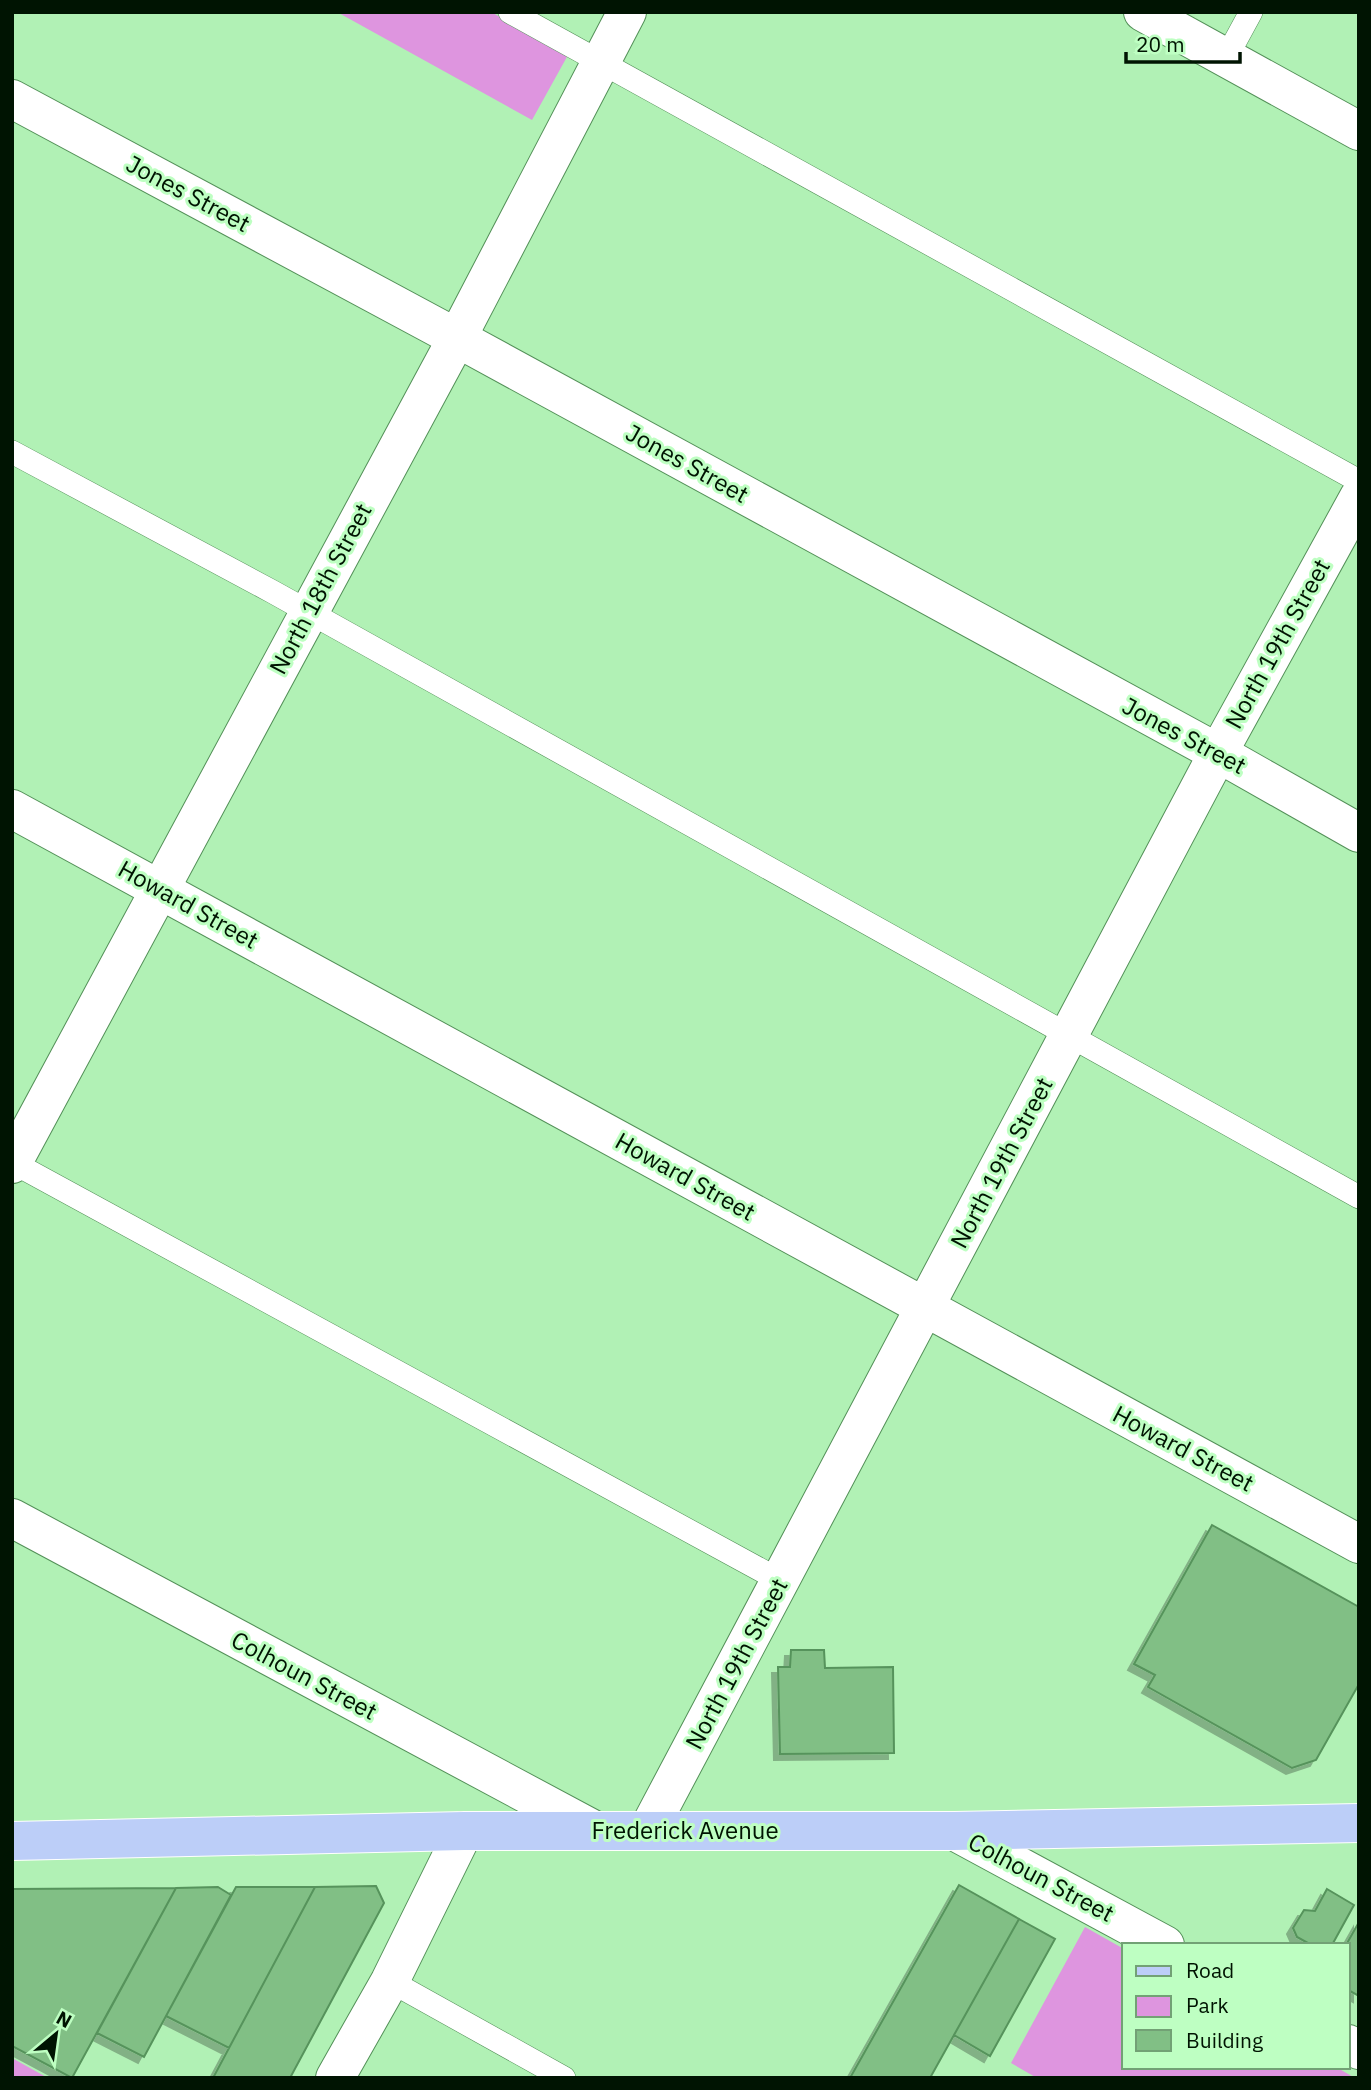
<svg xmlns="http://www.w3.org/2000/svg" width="1371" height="2090" viewBox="0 0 1371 2090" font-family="'IBM Plex Sans',sans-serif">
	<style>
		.green { fill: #de95df }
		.building { fill: #81bf85; stroke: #56935b; stroke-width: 2; filter: url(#shadow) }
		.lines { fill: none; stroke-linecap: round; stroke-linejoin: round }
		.lane-casing { stroke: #539058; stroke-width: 24 }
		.street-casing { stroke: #539058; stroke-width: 40 }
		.secondary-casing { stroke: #539058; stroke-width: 40 }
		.primary-casing { stroke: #fff; stroke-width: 40 }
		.lane { stroke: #fff; stroke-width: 23 }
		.street { stroke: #fff; stroke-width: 38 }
		.secondary { stroke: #fff; stroke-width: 38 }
		.primary { stroke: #bccef8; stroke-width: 38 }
		.labels { text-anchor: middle; stroke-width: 6; stroke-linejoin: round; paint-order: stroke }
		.street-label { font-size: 24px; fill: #001402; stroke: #beffc2 }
	</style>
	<defs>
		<filter id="shadow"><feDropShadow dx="-6" dy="6" stdDeviation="0" flood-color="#0004"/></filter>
	</defs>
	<rect width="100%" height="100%" fill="#b1f1b5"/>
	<path class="green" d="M337,12H491L568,55L532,120Z
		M1085,1927L1124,1949V2067H1336L1355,2078H1037L1011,2063Z
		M12,2058L48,2078H12Z"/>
	<path class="building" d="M1212,1525L1359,1607V1684L1316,1760L1292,1768L1148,1687L1155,1675L1134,1664Z
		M791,1650H824L825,1668L893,1667L894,1753L780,1754L778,1667H790Z
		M959,1885L1019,1919L954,2035L930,2078H850Z
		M376,1886L384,1903L290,2078H213L315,1887Z
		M218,1887L231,1895L144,2057L97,2033L176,1888Z
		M236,1887H315L229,2048L166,2016Z
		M176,1888L72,2078L12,2046V1889Z
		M1327,1889L1354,1905L1332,1945H1306L1308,1943L1297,1937L1293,1928L1304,1910L1315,1911Z
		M1019,1919L1055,1939L990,2056L954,2035Z
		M1359,1922V1996L1348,1990V1945H1346Z"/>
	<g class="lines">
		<g class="lane-casing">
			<path id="lane" d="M510,12L1359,481
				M1226,58L1251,12
				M12,452L273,592L1359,1197
				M12,1162L781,1581
				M390,1981L564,2078"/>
		</g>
		<g class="street-casing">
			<path id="street" d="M12,99L457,338L1218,753L1359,833
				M12,809L1359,1544
				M12,1518L596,1831
				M648,1830L1218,753L1359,497
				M954,1831L1165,1945
				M1348,2044L1359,2050
				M335,2078L390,1981L464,1831"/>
		</g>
		<g class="secondary-casing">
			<path id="secondary" d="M1143,12L1359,131
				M12,1164L457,338L627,12"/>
		</g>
		<g class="primary-casing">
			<path id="primary" d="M12,1841L464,1831H954L1359,1823"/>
		</g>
		<use href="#lane" class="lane"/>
		<use href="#street" class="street"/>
		<use href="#secondary" class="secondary"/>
		<use href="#primary" class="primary"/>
	</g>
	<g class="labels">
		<g class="street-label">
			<text transform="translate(188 194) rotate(28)" y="8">Jones Street</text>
			<text transform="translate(687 464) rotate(29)" y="8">Jones Street</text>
			<text transform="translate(321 589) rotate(-62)" y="8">North 18th Street</text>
			<text transform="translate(1278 644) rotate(-61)" y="8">North 19th Street</text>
			<text transform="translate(1184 736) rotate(28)" y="8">Jones Street</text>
			<text transform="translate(188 905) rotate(29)" y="8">Howard Street</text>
			<text transform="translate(1002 1163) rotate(-62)" y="8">North 19th Street</text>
			<text transform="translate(685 1177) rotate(29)" y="8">Howard Street</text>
			<text transform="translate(1183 1449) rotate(28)" y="8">Howard Street</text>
			<text transform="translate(737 1664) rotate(-62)" y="8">North 19th Street</text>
			<text transform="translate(304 1676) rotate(28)" y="8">Colhoun Street</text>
			<text x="685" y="1839">Frederick Avenue</text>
			<text transform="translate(1041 1878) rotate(28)" y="8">Colhoun Street</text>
		</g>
	</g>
	<rect width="1371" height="2090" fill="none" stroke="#001402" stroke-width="28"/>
	<rect x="1122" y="1943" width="228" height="126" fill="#beffc2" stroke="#72a175" stroke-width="2"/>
	<rect x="1136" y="1966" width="35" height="10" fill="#bccef8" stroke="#72a175" stroke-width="2"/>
	<text x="1186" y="1978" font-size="21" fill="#001402">Road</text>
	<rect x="1136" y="1996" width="35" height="21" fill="#de95df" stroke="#72a175" stroke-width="2"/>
	<text x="1186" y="2013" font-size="21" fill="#001402">Park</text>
	<rect x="1136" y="2030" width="35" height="21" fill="#81bf85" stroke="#72a175" stroke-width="2"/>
	<text x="1186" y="2048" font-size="21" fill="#001402">Building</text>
	<g transform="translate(56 2034) rotate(29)" stroke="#beffc2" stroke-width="5" paint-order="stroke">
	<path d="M0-5L12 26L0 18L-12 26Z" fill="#001402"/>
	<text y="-10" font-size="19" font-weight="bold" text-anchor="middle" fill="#001402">N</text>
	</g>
	<path d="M1126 52v10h114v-10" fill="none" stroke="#001402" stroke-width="3.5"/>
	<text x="1136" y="52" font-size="21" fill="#001402" stroke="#beffc2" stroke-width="5" paint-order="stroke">20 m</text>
</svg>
